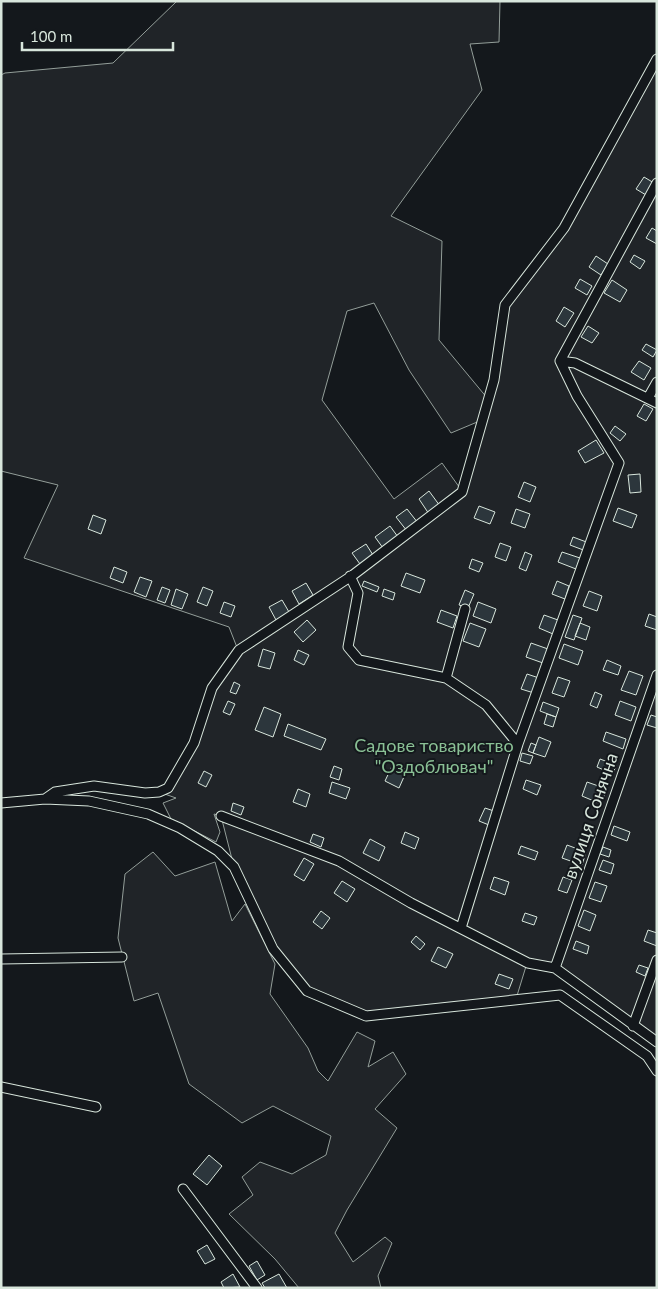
<svg xmlns="http://www.w3.org/2000/svg" width="658" height="1289" viewBox="0 0 658 1289" font-family="Lato,sans-serif">
	<style>
		.green { fill: #202428; stroke: #939e99; fill-rule: evenodd }
		.building { fill: #2c363c; stroke: #d8e6dc }
		.lines { fill: none; stroke-linecap: round; stroke-linejoin: round }
		.street-casing { stroke: #d8e6dc; stroke-width: 11 }
		.street { stroke: #14181c; stroke-width: 9 }
		.labels { text-anchor: middle; stroke-width: 4; stroke-linejoin: round; paint-order: stroke }
		.park-label { font-size: 18px; fill: #8ac095; stroke: #14181c }
		.street-label { font-size: 18px; fill: #d8e6dc; stroke: #14181c }
	</style>
	<rect width="100%" height="100%" fill="#14181c"/>
	<path class="green" d="M177,1H500L499,42L470,44L482,90L391,216L442,241L439,340L488,399L505,305L564,228L657,59V1042L555,968L527,963L516,999L366,1016L307,991L273,949L234,867L221,816L214,814L220,832L216,842L171,819L163,803L176,798L159,792L173,782L212,688L238,650L229,627L24,558L58,485L1,471V75L5,73L113,63ZM374,303L409,370L451,433L482,420L462,491L442,463L394,499L322,400L347,311Z
		M153,852L175,876L215,862L232,921L245,904L275,964L270,994L308,1048L318,1071L328,1081L357,1032L375,1041L368,1067L393,1052L406,1074L375,1109L397,1128L347,1210L335,1233L353,1262L385,1237L392,1243L378,1276L381,1288H299L275,1259L229,1214L253,1195L242,1177L260,1162L292,1174L326,1155L331,1136L273,1106L242,1123L189,1084L158,993L134,1001L118,938L125,874Z"/>
	<path class="building" d="M644,177L654,183L646,195L636,189Z
		M652,228L657,231V244L646,238Z
		M634,255L645,261L640,269L630,262Z
		M596,256L608,264L601,275L589,267Z
		M580,279L592,286L587,295L575,288Z
		M612,280L627,290L620,302L604,293Z
		M564,307L574,313L565,327L556,321Z
		M588,326L599,333L592,343L581,337Z
		M646,344L657,350L653,357L642,350Z
		M639,361L651,368L644,380L631,372Z
		M644,404L653,409L646,421L637,416Z
		M615,426L626,434L620,441L610,433Z
		M596,440L604,453L585,463L578,451Z
		M640,474L641,492L630,493L628,475Z
		M524,482L536,487L530,502L518,497Z
		M429,491L440,506L429,514L419,499Z
		M479,506L495,512L490,524L474,518Z
		M618,508L637,515L632,528L613,521Z
		M407,509L418,523L407,531L396,517Z
		M516,509L530,514L525,528L511,523Z
		M93,515L106,520L101,534L88,529Z
		M390,526L398,537L383,548L375,537Z
		M573,537L589,543L586,551L570,545Z
		M500,543L511,547L506,561L495,557Z
		M366,544L373,555L360,564L352,553Z
		M525,552L532,555L526,571L519,568Z
		M562,552L580,558L576,569L558,562Z
		M472,559L483,563L479,572L469,568Z
		M114,567L127,572L123,583L110,578Z
		M406,573L425,580L420,593L401,586Z
		M140,577L152,581L146,597L134,592Z
		M364,581L379,587L377,592L362,586Z
		M557,581L569,586L565,599L552,594Z
		M306,583L313,595L299,604L292,591Z
		M162,587L170,590L165,603L157,600Z
		M203,587L213,591L207,606L197,602Z
		M176,589L188,594L182,609L171,605Z
		M384,589L395,593L393,600L382,596Z
		M465,590L474,594L468,608L459,605Z
		M589,591L602,596L597,611L583,606Z
		M282,600L289,612L276,620L269,607Z
		M224,602L235,606L231,617L220,613Z
		M478,602L496,609L491,623L473,616Z
		M441,610L457,616L453,628L437,622Z
		M649,614L657,617V630L645,626Z
		M544,615L558,620L553,634L539,628Z
		M573,615L582,618L574,640L565,637Z
		M307,620L316,630L303,642L294,632Z
		M470,623L486,629L479,647L463,641Z
		M580,623L590,627L586,640L575,636Z
		M531,643L548,649L543,663L526,657Z
		M564,644L583,651L578,665L559,658Z
		M263,649L275,653L270,669L258,666Z
		M298,650L309,655L304,665L294,660Z
		M607,660L621,666L618,675L603,670Z
		M629,671L643,676L636,695L621,690Z
		M527,674L539,678L534,693L521,689Z
		M558,677L570,681L564,697L552,693Z
		M234,682L240,685L236,694L230,692Z
		M595,692L602,695L597,708L590,705Z
		M228,701L235,704L230,715L223,712Z
		M620,701L636,707L631,721L615,715Z
		M543,702L559,708L556,717L540,711Z
		M264,707L281,714L273,737L255,730Z
		M547,714L556,717L553,727L544,724Z
		M651,715L657,717V728L647,725Z
		M288,724L326,739L321,750L284,736Z
		M606,732L626,739L623,749L603,741Z
		M539,737L551,742L545,757L533,753Z
		M531,743L536,745L533,753L528,751Z
		M522,753L533,756L530,764L520,761Z
		M600,759L616,765L613,774L597,767Z
		M393,764L407,770L399,788L385,781Z
		M334,766L342,769L339,780L330,777Z
		M204,771L212,775L206,787L198,783Z
		M526,780L541,785L537,795L523,789Z
		M332,782L350,788L346,799L329,793Z
		M587,782L607,789L601,804L582,796Z
		M298,789L310,794L306,807L293,802Z
		M233,803L244,807L241,815L231,811Z
		M485,808L494,811L489,825L479,821Z
		M614,826L630,832L627,841L611,835Z
		M405,832L419,838L415,849L401,843Z
		M313,834L324,838L321,847L310,842Z
		M370,839L385,847L379,861L363,853Z
		M567,845L586,852L582,865L562,858Z
		M521,846L538,852L535,860L518,854Z
		M603,847L611,850L609,857L600,854Z
		M304,858L314,864L304,881L294,875Z
		M603,860L614,864L611,874L599,870Z
		M494,877L509,882L505,895L490,889Z
		M563,877L572,880L567,893L558,890Z
		M342,881L355,889L347,902L334,893Z
		M595,882L607,886L601,902L589,898Z
		M584,910L596,915L590,931L578,926Z
		M321,911L330,918L322,929L313,922Z
		M525,913L537,917L534,925L522,921Z
		M648,930L657,933V946L644,941Z
		M416,936L425,944L420,950L411,942Z
		M576,941L589,946L587,954L573,949Z
		M438,947L453,954L446,968L431,961Z
		M639,965L648,968L645,976L636,972Z
		M499,974L513,979L509,989L495,984Z
		M209,1155L222,1166L207,1185L193,1174Z
		M207,1245L215,1259L205,1264L197,1251Z
		M257,1261L265,1275L257,1280L249,1266Z
		M233,1274L240,1287L224,1288L221,1282Z
		M279,1274L287,1288H265L262,1283Z"/>
	<g class="lines">
		<g class="street-casing">
			<path id="street" d="M560,361L575,363L657,403
				M648,398L657,382
				M350,576L358,593L348,647L359,660L446,678L486,705L518,744
				M446,678L465,609
				M45,799L89,801L148,814L180,828L218,851L234,867L273,949L307,991L366,1016L560,995L647,1056L657,1071
				M1,803L45,799L55,792L94,786L145,793L159,792L168,788L194,743L212,688L239,650L353,575L462,492L494,380L505,305L564,228L657,59
				M221,816L339,861L411,903L528,963L555,968L657,1042
				M461,928L518,744L619,463L577,396L560,361L657,183
				M1,959L122,957
				M555,968L657,675
				M633,1026L657,960
				M1,1087L96,1107
				M183,1189L257,1288"/>
		</g>
		<use href="#street" class="street"/>
	</g>
	<g class="labels">
		<g class="park-label">
			<text x="434" y="752">Садове товариство<tspan x="434" dy="21">"Оздоблювач"</tspan></text>
		</g>
		<g class="street-label">
			<text transform="translate(591 816) rotate(-71)" y="6">вулиця Сонячна</text>
		</g>
	</g>
	<rect width="658" height="1289" fill="none" stroke="#d8e6dc" stroke-width="5"/>
	<path d="M22 42v8h151v-8" fill="none" stroke="#d8e6dc" stroke-width="2.5"/>
	<text x="30" y="42" font-size="15" fill="#d8e6dc" stroke="#14181c" stroke-width="4" paint-order="stroke">100 m</text>
</svg>
